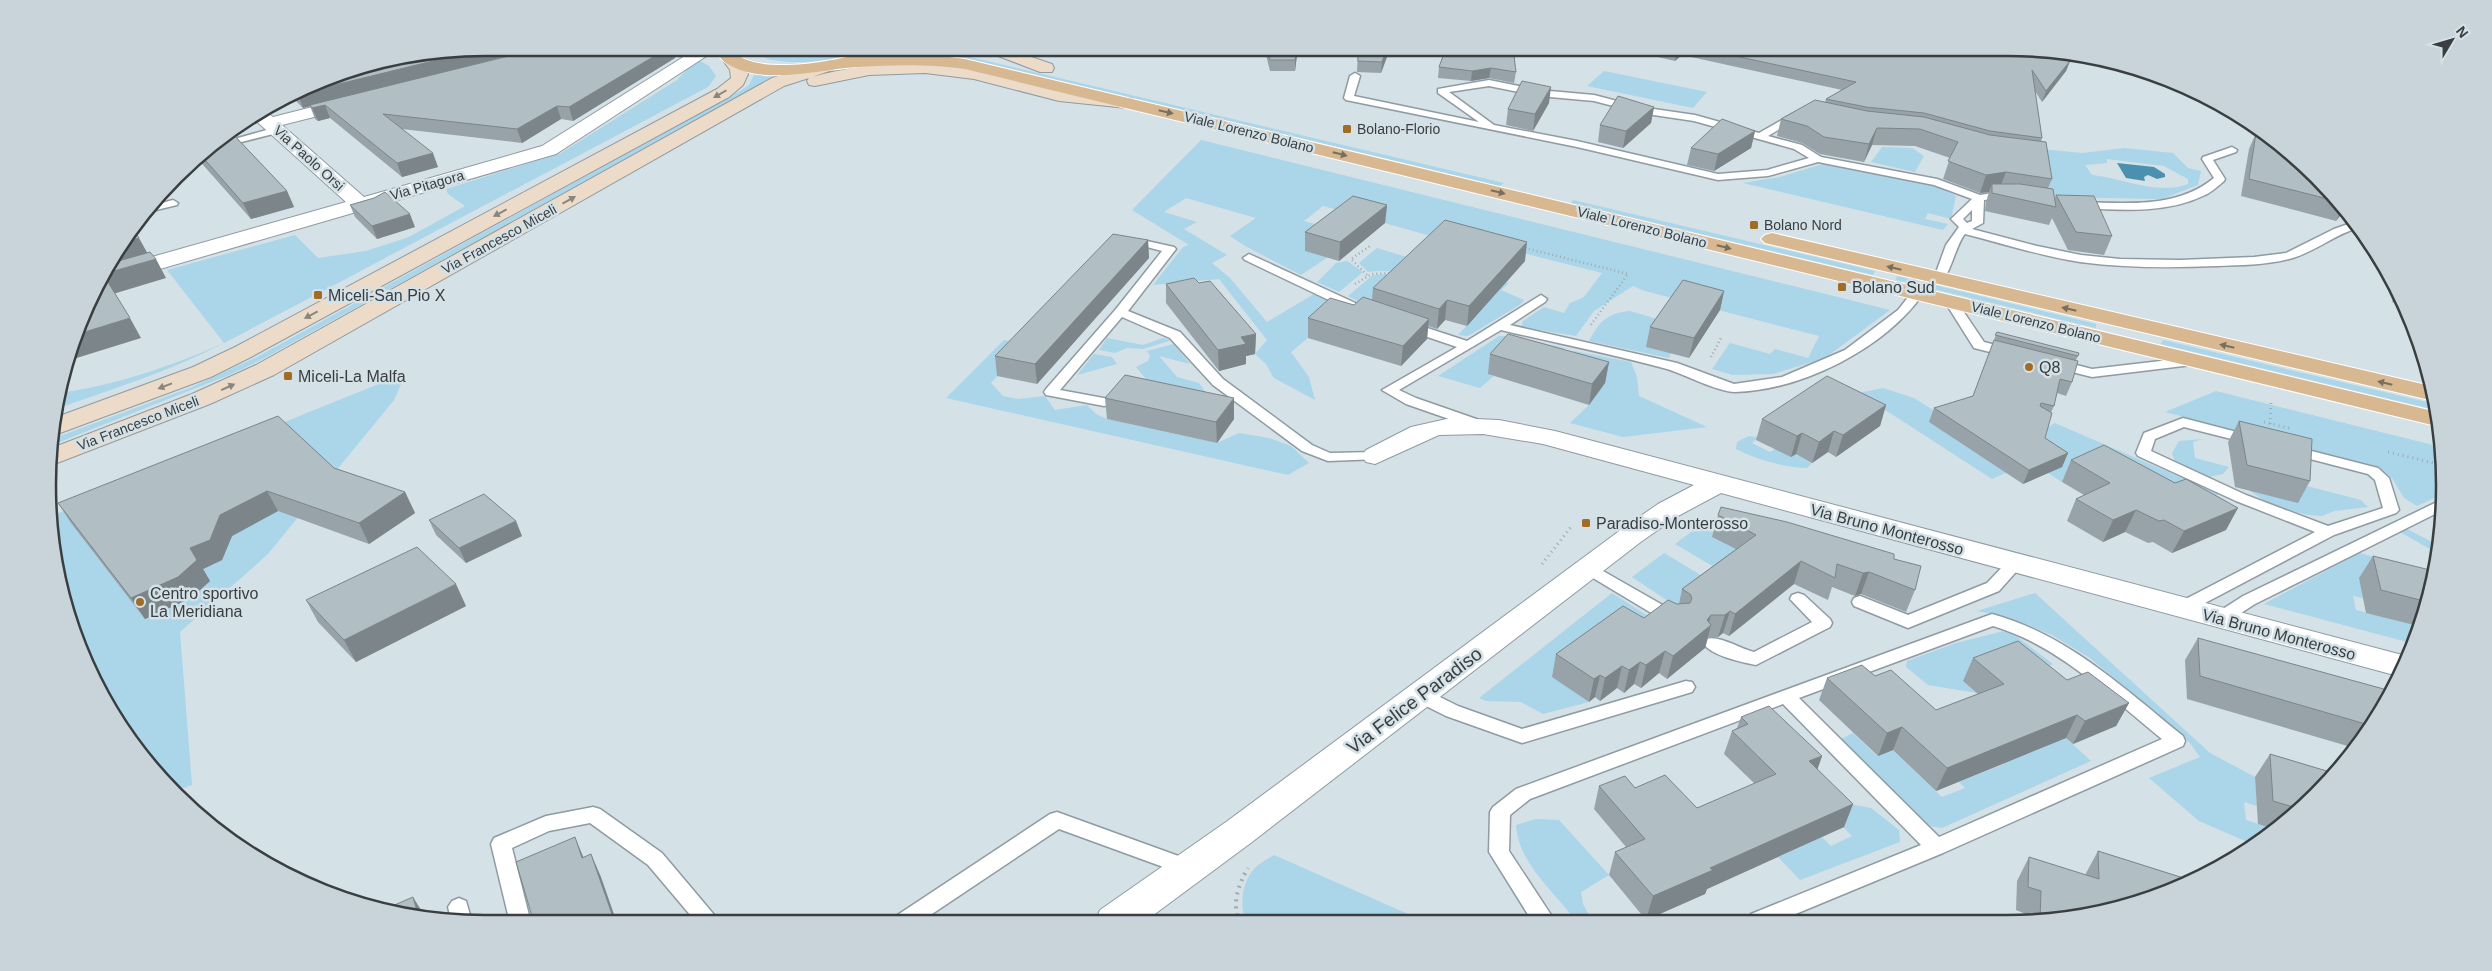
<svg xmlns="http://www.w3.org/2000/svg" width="2492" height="971" viewBox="0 0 2492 971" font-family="Arial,sans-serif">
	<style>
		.green { fill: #abd5e8; fill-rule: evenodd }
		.water { fill: #4b91af }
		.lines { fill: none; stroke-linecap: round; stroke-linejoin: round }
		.service-casing { stroke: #8f9ba1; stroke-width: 3 }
		.minor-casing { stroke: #8f9ba1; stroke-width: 2 }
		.secondary-casing { stroke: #8f9ba1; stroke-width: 2 }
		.primary-casing { stroke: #fff; stroke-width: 2 }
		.path-far2 { stroke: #a1abb0; stroke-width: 2.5; stroke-dasharray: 1 3; stroke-linecap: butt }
		.path-far1 { stroke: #a1abb0; stroke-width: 3; stroke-dasharray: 1 4; stroke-linecap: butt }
		.path { stroke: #a1abb0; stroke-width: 4; stroke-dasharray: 2 5; stroke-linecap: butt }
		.service { fill: #fff; fill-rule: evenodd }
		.minor { fill: #fff; fill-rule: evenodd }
		.secondary { fill: #ecdbc8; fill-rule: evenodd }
		.primary { fill: #d8b891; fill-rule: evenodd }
		.wall { fill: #98a3a9 }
		.shaded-wall { fill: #7c8589 }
		.building { fill: #b1bec4; stroke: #7c8589 }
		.oneway { fill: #8a857d }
		.oneway2 { fill: #796f60 }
		.poi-dot { fill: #a26c26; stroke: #d4e1e7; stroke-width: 2 }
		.labels { text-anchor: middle; stroke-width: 5; stroke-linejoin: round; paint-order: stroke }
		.far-poi-label { font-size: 14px; fill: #393e40; stroke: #d4e1e7; text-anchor: start }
		.far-street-label { font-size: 14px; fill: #393e40; stroke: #d4e1e7 }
		.poi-label { font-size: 16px; fill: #393e40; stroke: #d4e1e7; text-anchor: start }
		.street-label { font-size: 16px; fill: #393e40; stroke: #d4e1e7 }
		.near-street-label { font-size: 19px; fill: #393e40; stroke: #d4e1e7 }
		.rim { fill: none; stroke: #393e40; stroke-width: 2.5 }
	</style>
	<rect width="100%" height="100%" fill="#d4e1e7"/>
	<path class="green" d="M745,48H865C836,64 772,70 745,48Z
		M908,48H932L1504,183L1500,186L983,62L939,55L900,54Z
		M697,59L709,66L716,76L708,87C547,172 386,258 224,343C171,371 112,389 56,409L60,393C116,385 172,366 224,343L167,270L295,235L318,258L366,251L409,237L465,206L448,194L446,189L561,153L677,80Z
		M1604,71L1707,92L1693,108L1587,86Z
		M754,75L777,76L259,361L229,375L52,445V439L192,387L257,357L740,91L749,85Z
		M1201,140L1890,310L1825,358L1773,374L1733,375L1712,369L1730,343L1770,354L1775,349L1808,358L1819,336L1645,291L1633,286L1594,311L1576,336L1521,327L1523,321L1544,307L1564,313L1570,303L1584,297L1602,273L1511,250L1489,278L1509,283L1501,290L1524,300L1521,304L1468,336L1458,335L1484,307L1487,300C1452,287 1405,266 1368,272L1359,263L1377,248L1410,258L1460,244L1323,206L1304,221L1332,229L1305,251L1328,257L1301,275L1245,246L1230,236L1256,218L1186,198L1164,212L1197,222L1184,229L1227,255L1212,263L1230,278L1267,322L1314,294L1330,299L1308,338L1291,352L1309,377L1315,400L1274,378L1266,364L1255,354L1267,340L1219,279L1153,285L1183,247L1189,245L1132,210Z
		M1882,147L1912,148L1924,156L1915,172L1871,162Z
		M2124,148L2173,153L2188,168L2201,171L2198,185L2162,199L2048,197L2042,149L2082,153ZM2107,159L2164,166L2188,179V184C2157,196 2124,178 2092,175L2085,165L2107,163Z
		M1823,164L1934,185L1956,196L1951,219L1928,213L1925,219L1948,224L1943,230L1743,183L1780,177Z
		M1573,200L1875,271L1873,275L1571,203Z
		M1347,261L1363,272L1339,292L1317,282L1336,263Z
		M1385,274L1399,277L1373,309L1348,296L1373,275Z
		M1897,276L2096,324V328L1896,280Z
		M1630,311L1664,321L1671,353L1669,358L1589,341C1601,320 1606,314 1630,311Z
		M1499,336H1512L1564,348L1553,367L1488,374L1494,376L1480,388L1438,376Z
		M1107,338L1143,345L1163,338L1172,340L1143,349L1127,348L1115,353L1099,350Z
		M1004,340L1028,344L991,383L1003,396L1018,399L1045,396L1055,410L1087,405L1096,414L1107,419L1217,443L1239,433L1269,438L1291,446L1309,463L1288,475L946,398Z
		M2163,340L2435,404L2436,410L2161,344Z
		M1174,344L1190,364L1159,356L1177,377L1199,383L1210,398L1150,384L1136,367L1148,361L1150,356L1147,351Z
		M1574,351L1631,362L1637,377L1639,396L1707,427L1623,437L1570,423L1589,405L1561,370Z
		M1094,354L1112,357L1117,364L1077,375Z
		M406,373L394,400L268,554L180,632L192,785L178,790L121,729L81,653L56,571L54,515Z
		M1883,388L1914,398L1944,417L1930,422L1981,456L2024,443L2055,423L2219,494L2193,511L2094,467L2062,482L2031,462L1992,479L1859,393Z
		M2216,391L2441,447L2443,494L2417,506L2404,498L2392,478L2375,466L2165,412Z
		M1749,436L1759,437L1752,443L1770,452L1775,449L1796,454L1812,463L1807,468C1782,467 1758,460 1736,449L1737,442Z
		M2202,439L2193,442L2195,458L2229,467L2223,474L2205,478L2175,462L2172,453L2179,441Z
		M2299,484L2361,500L2368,507L2334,511L2322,516L2308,515L2274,507L2250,491Z
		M1735,516L1749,517L1726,574L1675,544L1699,526Z
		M2407,529L2438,545L2437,553L2400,532Z
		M1664,553L1714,583L1680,609L1632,577Z
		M2359,553L2434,572L2363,598L2353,596L2356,610L2418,626L2411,643L2264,604Z
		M1612,593L1667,628L1553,677L1589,702L1543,714L1521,702L1486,701L1479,698Z
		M2035,593L2210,753L2255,777L2257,806L2244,802L2246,820L2274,829L2252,844L2199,821L2149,778L2200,757L2190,743L2090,658L2052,635L2005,616L1977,611Z
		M2008,630L2053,664L2025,678L1977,693L1928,685L1906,667L1907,661L1956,643Z
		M1853,733L1877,756L1893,750L1942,797L1965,788L1959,782L2004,764L2005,752L2014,759L2066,738L2091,761L1942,828L1929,826L1839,740Z
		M1813,797L1871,808L1899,830L1900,842L1800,880L1778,857L1822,837L1831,846L1852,836Z
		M1536,819L1559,820L1609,875L1581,892L1583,904L1592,921H1576C1554,891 1519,865 1516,825Z
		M1274,855L1424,921L1246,922C1239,905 1242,883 1254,869C1259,863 1268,859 1274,855Z"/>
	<path class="water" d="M2117,163L2154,167L2165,174V177L2157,179L2148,175L2144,177L2145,181L2126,178Z"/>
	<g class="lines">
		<g class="service-casing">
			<path id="service" d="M1355,73L1360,76L1354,96L1479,122L1438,93V89L1489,80L1539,90L1594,95L1640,107L1695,115L1759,133L1794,113H1800V117L1768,136L1802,145L1821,157L1937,179L1980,195L1999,192L2011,194V198L1984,200L1983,223L1972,229L2037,246L2081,255L2120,259L2180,260L2254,257L2286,253L2334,229L2354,222L2358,228C2333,235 2314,253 2289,259C2266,265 2241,265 2217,266C2171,268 2125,268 2080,262C2041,256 2004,244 1965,234C1956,244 1949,279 1940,282L1934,278L1946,245L1959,227L1951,219L1972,199L1934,185L1818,162L1768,176L1718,180L1577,147L1346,100L1344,98L1350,76ZM1489,86L1539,96L1594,101L1640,113L1694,121L1794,149L1809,158L1767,170L1718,174L1577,141L1494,125L1449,92ZM1972,210V221L1967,223L1963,219Z
				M277,127L281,128V132L218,148L213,145Z
				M2232,147L2237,150L2236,152L2213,160L2225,179L2224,181C2218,186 2212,192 2205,195C2167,214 2121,210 2080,208L2075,205L2080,202C2127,203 2176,209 2214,178L2202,159L2203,157Z
				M173,200L178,203L177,205L152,211L158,204Z
				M1147,241L1174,247L1176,249L1128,311L1180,332L1223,379L1312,445L1330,453L1375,452L1380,453L1382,456L1380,459L1328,461L1302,451L1213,385L1170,338L1122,317L1060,390L1109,399L1111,402L1109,405L1104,406L1046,395L1044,392L1046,389L1116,309L1162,251L1143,246V242Z
				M1249,254L1364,307L1366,310L1360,314L1356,313L1245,260L1243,258Z
				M1917,290L1923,294C1884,349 1802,390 1735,392C1718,392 1684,374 1667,369C1612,354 1556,343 1501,330L1399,390L1416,398L1482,421L1484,424L1482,427H1472L1406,404L1382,390L1457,347L1404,329L1402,326L1404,323H1412L1467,341L1541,295L1547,299L1545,302L1510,325L1677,363L1734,384L1782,377L1845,350L1898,310L1913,291Z
				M1951,298L1955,299L1984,342L2015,350L2017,353L2015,356L2010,357L1974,348L1945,302Z
				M2195,357L2202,361L2200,364L2092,377L2052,367L2050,364L2057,360L2092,369Z
				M2183,418L2256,437L2258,440L2251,444L2184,427L2155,439L2151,451L2246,495L2328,526L2383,508L2375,480L2368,474L2287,453L2285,450L2292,446L2378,468L2389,478L2399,510L2396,513L2334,535L2188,612H2176L2174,608L2176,604L2315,532L2236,501L2138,456L2136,453L2144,433Z
				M2443,499V510L2255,604L2227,622H2215L2213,618L2215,614L2243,596Z
				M2015,559L2021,560L2023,564L1999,591L1908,628L1854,606L1852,602L1854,598L1860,596L1908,615L1987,583L2009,560Z
				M1589,563L1680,615L1682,619L1680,623H1668L1583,572L1581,568L1583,564Z
				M1798,593L1804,595L1830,619L1832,623L1830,627L1756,665C1742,662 1711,656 1703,643L1706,639C1720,635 1740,649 1754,652L1812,622L1790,599L1792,595Z
				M1992,614C2068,635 2122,687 2183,736L2185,741L2183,746L1943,853L1781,920H1748L1751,914L1921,845L1783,704L1530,799L1510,815L1509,851L1555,921H1532L1489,852L1490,812L1493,807L1516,789ZM1993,626C2058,645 2110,697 2162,739L1939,837L1799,698Z
				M1686,681L1692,682L1695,687L1692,692L1522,743L1446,716L1414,700L1411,695L1414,690L1420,688L1426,690L1458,706L1522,729Z
				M593,807L600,809L662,853L721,923H697L648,865L590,823L549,831L512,848L531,923H510L491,844L494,838L546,816Z
				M1057,812L1195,862L1198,868L1195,874L1188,876L1059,829L920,922L894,923L896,916L1050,814Z
				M459,898L466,901L472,922L451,919L448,907L452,901Z"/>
		</g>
		<g class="minor-casing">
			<path id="minor" d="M703,48L710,52L708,55L556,154L129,278L121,280L113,278L110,273L113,268L346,202L253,118L262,109L273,117L348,98L354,99L357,103L354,107L282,125L364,197L542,146L696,49Z
				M1451,418L1499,420L1555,431L2406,656L2398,676L1721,493L1678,516L1642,541L1252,842L1144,922H1095L1100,910L1226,822L1622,529L1658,504L1694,485L1543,444L1483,434L1439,435L1375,464L1366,462L1362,456L1366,450L1411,427Z"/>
		</g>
		<g class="secondary-casing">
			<path id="secondary" d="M983,48H1005L1052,64L1054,68L1052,72H1040L985,51Z
				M730,54L736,56L748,74L743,85L729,97L251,357L211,377L52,436L54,418L193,367L235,347L717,89L731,78L730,70L722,59Z
				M832,60L838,62L840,65L838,68L812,77C855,66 900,59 944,64C983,69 1020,83 1059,91C1081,95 1104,96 1127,98L1133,99L1136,103L1133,107L1127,108L1059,101L974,79L925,73L869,75L815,86L809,85L807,81L809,78L784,86L274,375L210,404L52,465V448L192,394L256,365L772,78Z"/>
		</g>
		<g class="primary-casing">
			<path id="primary" d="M714,48H730C752,77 828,62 860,54L867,57L925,54L965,59L2437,412L2440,427L965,69C926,64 896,65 858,67C817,69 764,87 726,63C721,60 717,53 714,48Z
				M1772,233L2431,386L2434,401L1765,243L1761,239L1765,235Z"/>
		</g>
		<path class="path-far2" d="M1525,248L1628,274L1590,326
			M1367,275L1351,259L1370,246
			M1355,284L1372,274L1392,273
			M1711,357L1721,338"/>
		<path class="path-far1" d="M2264,422L2292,429
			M2270,424L2271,403
			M2388,452L2442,465
			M1542,564L1571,527"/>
		<path class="path" d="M1239,922C1232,903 1238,885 1248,868"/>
		<use href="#service" class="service"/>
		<use href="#minor" class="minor"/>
		<use href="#secondary" class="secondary"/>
		<use href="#primary" class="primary"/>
	</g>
	<path class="wall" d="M486,48H538L361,93L521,53L539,48H672L675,58L573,121L561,119L522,143L402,129L438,167L402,177L330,118L318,121L315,119L310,106L303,108L295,100L293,96L286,97L331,77L380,65Z
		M1166,48H1357L1356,57L1326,52L1297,55L1295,71H1270L1266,55L1214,49L1192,57Z
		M1358,48H1390L1381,73L1357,72Z
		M1417,48H1513L1516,72L1514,83L1489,78L1471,81L1438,78L1439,67L1444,53L1416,56Z
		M1618,48H2004L2070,61L2066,71L2042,102L2035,91L2042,138L2041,142L2052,179L2048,188L2055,198L2056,195L2112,236L2104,255L2068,250L2052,218L2049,225L1985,211L1986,202L1989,192L1980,193L1943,179L1950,158L1915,146L1872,145L1864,162L1820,154L1802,143L1777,136L1781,119L1825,102L1826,99L1842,90L1682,55L1675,61Z
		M1549,103L1533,131L1506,125L1508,109Z
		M1654,107L1651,123L1623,148L1598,142L1600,125Z
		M1755,131L1751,148L1714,171L1687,165L1691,148Z
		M231,132L287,191L294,207L251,219L196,157Z
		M2256,133L2336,197L2345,209L2336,221L2241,196L2249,149Z
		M350,205L415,227L377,239L355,217Z
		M1387,205L1385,223L1339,261L1305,251V232Z
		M1148,240L1149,258L1037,384L997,376L995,356Z
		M1525,261L1467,326L1445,320L1437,329L1428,326L1427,339L1401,366L1308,338V318L1372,300L1373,288Z
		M1199,283L1256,334L1255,354L1246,356V364L1219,371L1166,303V284Z
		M2396,289L2404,306L2392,302Z
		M1724,291L1720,310L1689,358L1646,347L1650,327Z
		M1997,332L2078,356L2076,360L2072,382L2066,396L2057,393L2054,406L2051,412L2045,438L2068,453L2062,467L2023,484L1929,422L1934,408L1973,396Z
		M1490,354L1609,362L1605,383L1589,405L1488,374Z
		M1105,398L1234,419L1217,443L1107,419Z
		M1886,405L1880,426L1836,457L1828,452L1812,463L1796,454L1791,457L1756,440L1762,419Z
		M2239,421L2310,481L2298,503L2235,487L2228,442Z
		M2071,460L2226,530L2172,553L2153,542L2148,543L2125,532L2103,542L2067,521L2076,499L2084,495L2062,482Z
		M334,468L405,492L415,513L369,544L278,511L232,536L222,560L203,569L210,581L191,598L145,619L71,523L58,503Z
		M1718,515L1894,559L1915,590L1906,612L1861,594L1855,596L1832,587L1828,600L1794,584L1729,636L1723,633L1718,637L1708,638L1705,648L1667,679L1659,673L1641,688L1634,684L1624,693L1617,688L1600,701L1595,697L1589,702L1552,677L1556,654L1679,604L1682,589L1736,549L1712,537Z
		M429,520L522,536L466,563L436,535Z
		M2373,556L2430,599L2418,626L2366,613L2359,578Z
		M306,600L466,606L356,662L318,622Z
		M2198,638L2386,705L2351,747L2187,699L2185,660Z
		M1973,658L2067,680L2129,703L2116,726L2073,744L2066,738L1936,791L1893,750L1878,756L1819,700L1827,678L1875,676L1936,710L1978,694L1963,681Z
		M1741,717L1822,756L1817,770L1853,804L1844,827L1707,889L1705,894L1646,920L1609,875L1615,852L1626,847L1594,809L1599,786L1635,788L1697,808L1755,784L1724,754L1732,731L1737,728Z
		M2270,754L2330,772L2296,815L2274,829L2258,824L2255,777Z
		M2098,851L2193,881L2064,920H2028V915L2016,910L2017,881L2029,857L2085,875Z"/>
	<path class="shaded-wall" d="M486,48H538L303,108L298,94Z
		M668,48H672L675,58L573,121L569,107Z
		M1192,48H1214V49L1192,57Z
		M1297,48H1327L1326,52L1297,55L1295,71V60Z
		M1387,48H1390V49L1381,73L1382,62Z
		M1417,48H1447V53L1416,56Z
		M1680,48H1684L1682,55L1675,61L1677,50Z
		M2070,61L2066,71L2042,102L2046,91Z
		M1491,68L1489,78L1471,81L1472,71Z
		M1551,87L1549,103L1533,131L1535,114Z
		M325,105L330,118L318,121L312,108Z
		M557,106L561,119L522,143L517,129Z
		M1654,107L1651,123L1623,148L1626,131Z
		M1877,128L1872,145L1864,162L1869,144Z
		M1755,131L1751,148L1714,171L1718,154Z
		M433,153L438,167L402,177L397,163Z
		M2006,172L1999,190L1992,184L1989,192L1980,193L1986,175Z
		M287,191L294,207L251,219L243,203Z
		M1387,205L1385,223L1339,261L1340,242Z
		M2343,207L2345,209L2336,221Z
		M410,214L415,227L377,239L372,226Z
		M139,238L149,256L106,267L127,241Z
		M1148,240L1149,258L1037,384L1035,364Z
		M1527,242L1525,261L1467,326L1469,306Z
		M156,259L166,278L113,294L103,274Z
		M1724,291L1720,310L1689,358L1694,338Z
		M1447,300L1445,320L1437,329L1439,309Z
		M130,318L141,338L67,361L71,344L75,335Z
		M1429,319L1427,339L1401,366L1403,346Z
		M1256,334L1255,354L1246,356V364L1219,371L1218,350L1241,337Z
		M1609,362L1605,383L1589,405L1592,384Z
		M1234,398V419L1217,443L1216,422Z
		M1886,405L1880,426L1836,457L1843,435Z
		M1834,431L1828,452L1812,463L1819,442Z
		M1802,433L1796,454L1791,457L1797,436Z
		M2068,453L2062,467L2023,484L2029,470Z
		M267,491L278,511L232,536L222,560L203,569L210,581L191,598L145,619L131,598L220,515Z
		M405,492L415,513L369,544L359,523Z
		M2238,508L2226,530L2172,553L2184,531Z
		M2136,510L2125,532L2103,542L2113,520Z
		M516,521L522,536L466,563L459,548Z
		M1801,561L1794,584L1729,636L1735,614Z
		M1869,572L1861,594L1855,596L1863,573Z
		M456,584L466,606L356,662L344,640Z
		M1730,611L1723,633L1718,637L1725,615Z
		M1711,615L1707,629L1711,625L1705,648L1667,679L1673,656L1707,620Z
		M1665,651L1659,673L1641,688L1646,665Z
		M1640,662L1634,684L1624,693L1629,670Z
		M1622,666L1617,688L1600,701L1605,678Z
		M1600,675L1595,697L1589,702L1594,679Z
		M2129,703L2116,726L2073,744L2085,721Z
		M2077,715L2066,738L1936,791L1947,768Z
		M1902,727L1893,750L1878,756L1887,733Z
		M1822,756L1814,779L1809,761Z
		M1853,804L1844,827L1707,889L1705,894L1646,920L1653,896L1710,868Z
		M575,837L585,861L582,858Z
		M591,854L601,877L617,923H602Z
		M413,897L424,915H418Z"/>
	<path class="building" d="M486,48L298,94L296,93L331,77L387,64Z
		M539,48H668L569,107L557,106L517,129L383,114L433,153L397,163L325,105L312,108L310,105L521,53Z
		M1267,48H1297L1295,60H1270Z
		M1358,48H1387L1382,62L1358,61Z
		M1446,48H1513L1516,72L1491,68L1472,71L1439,67Z
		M1664,48H1680L1677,50Z
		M1698,48H2004L2070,61L2046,91L2032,70L2042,138L1990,131L1924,113L1866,107L1826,99L1856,82Z
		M1522,81L1551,87L1535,114L1508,109Z
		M1618,96L1654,107L1626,131L1600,125Z
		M1815,100L1867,111L1924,117L1990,135L2046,142L2052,179L2006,172L1986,175L1953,163L1948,161L1958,142L1920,129L1877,128L1869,144L1824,137L1807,126L1781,119Z
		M1722,119L1755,131L1718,154L1691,148Z
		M231,132L287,191L243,203L200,154Z
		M2256,133L2266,134L2273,138L2336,197L2340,202L2249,179Z
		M1992,184H2020L2053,189L2056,207L1992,193Z
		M385,192L410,214L372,226L350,205L374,198Z
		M2056,195L2094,196L2112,236L2076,232Z
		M1353,196L1387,205L1340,242L1305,232Z
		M1445,220L1527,242L1469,306L1447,300L1439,309L1373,288Z
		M135,232L139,238L127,241Z
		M1113,234L1148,240L1035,364L995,356Z
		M150,252L156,259L103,274L106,267L108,264Z
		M103,274L130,318L75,335Z
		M1194,278L1199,283L1210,281L1256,334L1241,337L1246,344L1218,350L1166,284Z
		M1683,280L1724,291L1694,338L1650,327Z
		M1363,297L1429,319L1403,346L1308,318L1330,298L1354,305Z
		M1997,332L2079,353L2078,356L1995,335Z
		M1508,334L1609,362L1592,384L1490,354Z
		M1994,340L2078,361L2072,382L2060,379L2054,406L2041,403L2040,406L2052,413L2045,438L2068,453L2029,470L1934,408L1973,396Z
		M1125,375L1234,398L1216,422L1105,398Z
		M1827,376L1886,405L1843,435L1834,431L1819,442L1802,433L1797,436L1762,419Z
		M278,416L334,468L405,492L359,523L267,491L220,515L210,540L190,548L197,560L178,577L131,598L58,503Z
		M2239,421L2312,439L2310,481L2247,465Z
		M2104,445L2175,483L2186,479L2238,508L2184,531L2164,520L2159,521L2136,510L2113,520L2076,499L2110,483L2071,460Z
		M484,494L516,521L459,548L429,520Z
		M1721,507L1787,522L1894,554V559L1921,566L1915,590L1869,572L1863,573L1837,564L1835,578L1801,561L1735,614L1730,611L1725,615H1711L1707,620L1711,625L1673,656L1665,651L1646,665L1640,662L1629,670L1622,666L1605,678L1600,675L1594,679L1556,654L1623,606L1644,618L1668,600L1677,604L1690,603L1692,598L1690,594L1682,589L1756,535L1718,515Z
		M417,547L456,584L344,640L306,600Z
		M2373,556L2434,571L2430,599L2428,602L2381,590Z
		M2198,638L2391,691L2386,705L2369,725L2200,676Z
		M2018,641L2067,680L2088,672L2129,703L2085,721L2077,715L1947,768L1902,727L1887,733L1827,678L1862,665L1875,676L1891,670L1936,710L2004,684L1973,658Z
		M1769,706L1822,756L1809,761L1853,804L1710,868L1713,870L1653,896L1615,852L1645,839L1599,786L1625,776L1635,788L1665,775L1697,808L1776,774L1732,731L1748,724L1741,717Z
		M2270,754L2330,772L2300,809L2273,801Z
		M575,837L582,858L591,854L613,917L602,922V923H534L516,862Z
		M2098,851L2193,881L2064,920H2040L2041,891L2028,887L2029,857L2099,879Z
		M413,897L418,915L383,910Z"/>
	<defs><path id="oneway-solid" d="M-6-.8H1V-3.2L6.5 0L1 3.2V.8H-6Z" transform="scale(1.25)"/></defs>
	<g class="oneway">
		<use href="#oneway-solid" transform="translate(720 94) rotate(150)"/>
		<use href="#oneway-solid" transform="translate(569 200) rotate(-29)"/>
		<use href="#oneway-solid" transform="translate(500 213) rotate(152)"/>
		<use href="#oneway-solid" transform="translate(311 315) rotate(152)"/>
		<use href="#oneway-solid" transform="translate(165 386) rotate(159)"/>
		<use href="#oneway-solid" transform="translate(228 387) rotate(-24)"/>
	</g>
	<g class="oneway2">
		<use href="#oneway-solid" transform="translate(1166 112) rotate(13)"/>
		<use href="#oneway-solid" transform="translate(1340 154) rotate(14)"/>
		<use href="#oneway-solid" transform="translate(1498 192) rotate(14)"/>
		<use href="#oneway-solid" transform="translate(1724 247) rotate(14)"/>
		<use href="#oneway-solid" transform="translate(1894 268) rotate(-167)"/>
		<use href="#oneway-solid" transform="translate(2069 309) rotate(-167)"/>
		<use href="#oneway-solid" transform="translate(2227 346) rotate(-167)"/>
		<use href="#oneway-solid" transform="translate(2385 383) rotate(-167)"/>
	</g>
	<g class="poi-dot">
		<rect x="1342" y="124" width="10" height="10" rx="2.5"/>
		<rect x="1749" y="220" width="10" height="10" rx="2.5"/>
		<rect x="1837" y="282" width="10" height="10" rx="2.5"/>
		<rect x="313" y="290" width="10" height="10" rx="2.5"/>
		<circle cx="2029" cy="367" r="5"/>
		<rect x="283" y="371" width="10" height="10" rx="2.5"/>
		<rect x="1581" y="518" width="10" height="10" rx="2.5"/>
		<circle cx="140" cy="602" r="5"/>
	</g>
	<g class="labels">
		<g class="far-poi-label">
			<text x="1357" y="134">Bolano-Florio</text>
			<text x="1764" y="230">Bolano Nord</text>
		</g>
		<g class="far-street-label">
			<text transform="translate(1249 132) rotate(14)" y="5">Viale Lorenzo Bolano</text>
			<text transform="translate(309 158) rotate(42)" y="5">Via Paolo Orsi</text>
			<text transform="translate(427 185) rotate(-16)" y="5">Via Pitagora</text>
			<text transform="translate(1642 227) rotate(14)" y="5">Viale Lorenzo Bolano</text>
			<text transform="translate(499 239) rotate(-29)" y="5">Via Francesco Miceli</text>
			<text transform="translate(2036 322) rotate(14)" y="5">Viale Lorenzo Bolano</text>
			<text transform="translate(138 423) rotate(-21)" y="5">Via Francesco Miceli</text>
		</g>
		<g class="poi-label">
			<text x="1852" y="293">Bolano Sud</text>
			<text x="328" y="301">Miceli-San Pio X</text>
			<text x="2039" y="373">Q8</text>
			<text x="298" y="382">Miceli-La Malfa</text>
			<text x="1596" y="529">Paradiso-Monterosso</text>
			<text x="150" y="599">Centro sportivo<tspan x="150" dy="18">La Meridiana</tspan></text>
		</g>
		<g class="street-label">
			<text transform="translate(1887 529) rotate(15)" y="6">Via Bruno Monterosso</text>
			<text transform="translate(2279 634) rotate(15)" y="6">Via Bruno Monterosso</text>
		</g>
		<g class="near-street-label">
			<text transform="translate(1414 700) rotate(-37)" y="7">Via Felice Paradiso</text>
		</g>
	</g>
	<path d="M0 0H2492V971H0ZM485 56H2007A429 429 0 0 1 2436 485V486A429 429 0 0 1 2007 915H485A429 429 0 0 1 56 486V485A429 429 0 0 1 485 56Z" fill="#c8d4da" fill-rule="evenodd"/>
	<path class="rim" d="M485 56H2007A429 429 0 0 1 2436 485V486A429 429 0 0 1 2007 915H485A429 429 0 0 1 56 486V485A429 429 0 0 1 485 56Z"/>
	<g transform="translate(2452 40) rotate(52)" stroke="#d4e1e7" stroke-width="4" paint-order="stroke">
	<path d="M0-4L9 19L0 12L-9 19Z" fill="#393e40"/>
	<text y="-8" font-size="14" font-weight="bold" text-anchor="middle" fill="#393e40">N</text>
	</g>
</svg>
